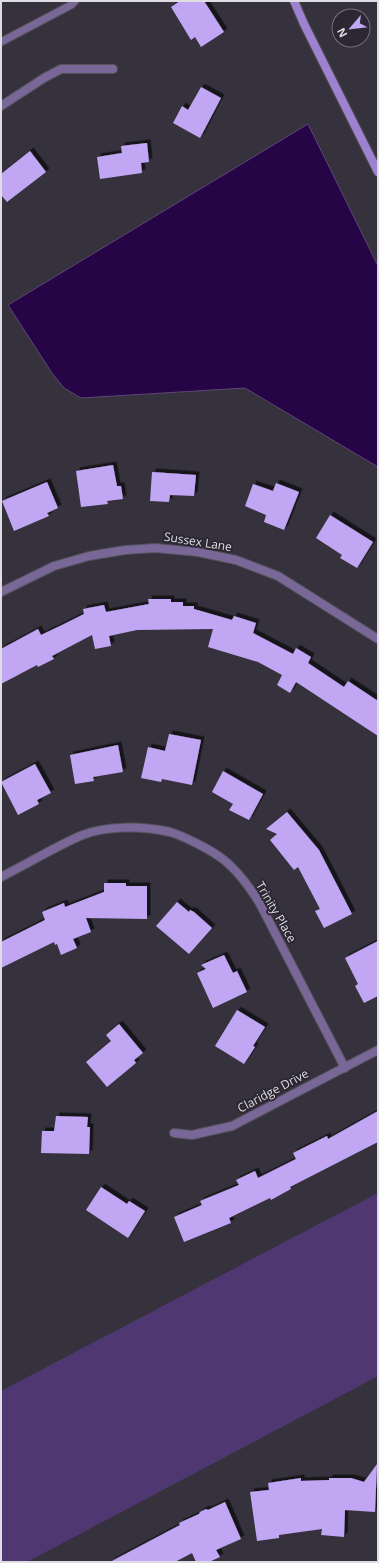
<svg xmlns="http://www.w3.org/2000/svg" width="379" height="1563" viewBox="0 0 379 1563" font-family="'Open Sans',sans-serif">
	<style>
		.green { fill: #4f3872 }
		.water { fill: #260546; stroke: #5e4675 }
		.building { fill: #c1a6f3; filter: url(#shadow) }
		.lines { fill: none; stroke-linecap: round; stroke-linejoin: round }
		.lane-casing { stroke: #54515b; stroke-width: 9 }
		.street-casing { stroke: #54515b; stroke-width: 10 }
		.secondary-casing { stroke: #54515b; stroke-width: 10 }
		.lane { stroke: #786797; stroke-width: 7 }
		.street { stroke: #786797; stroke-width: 8 }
		.secondary { stroke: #9e81cf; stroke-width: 8 }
		.labels { text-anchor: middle; stroke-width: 4; stroke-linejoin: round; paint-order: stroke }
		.street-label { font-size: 12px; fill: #dfdde4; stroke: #2b2833 }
	</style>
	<defs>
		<filter id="shadow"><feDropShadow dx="3.5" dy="-3.5" stdDeviation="0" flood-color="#0009"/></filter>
	</defs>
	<rect width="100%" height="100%" fill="#35323d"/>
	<path class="green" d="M378,1193V1376L27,1562H1V1391Z"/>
	<path class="water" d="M308,124L378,266V467L245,388L81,398L64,388L52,373L8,305Z"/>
	<path class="building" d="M180,1H204L224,32L201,47L195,37L191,40L171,7Z
		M201,87L221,98L200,138L173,123L182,106L188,110Z
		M147,143L149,162L141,163L142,173L100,179L97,157L122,153L121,146Z
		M30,151L46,172L7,202L1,195V174Z
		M113,465L117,486H121L123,499L107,501L108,504L81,507L76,471Z
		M152,472L196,475L194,496L170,495L169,502L150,501Z
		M47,482L58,508L47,513L49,516L14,531L2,501Z
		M276,483L299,492L284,530L264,522L266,515L245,506L253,484L273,491Z
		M330,515L373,542L357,568L340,558L342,555L316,538Z
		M148,599H171V602H183V606H194V609L232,620L234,616L256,623L253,633L293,654L296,648L311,657L308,663L344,687L348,681L378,701V736L296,682L290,693L277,685L282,675L258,662L208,647L213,629L137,630L109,636L111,646L95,649L92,635L52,656L54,659L38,667L37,665L1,684V649L38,629L41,635L62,625L84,614L83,609L104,605L106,612L149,604Z
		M169,734L201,740L192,785L162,779L161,782L141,778L148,747L165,751Z
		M118,745L123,772L93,777L94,781L75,784L70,755Z
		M35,764L51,793L37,800L39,804L18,815L1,782Z
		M223,771L263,794L249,820L229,810L233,804L212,792Z
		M287,812L319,850L352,914L324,928L315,911L320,909L298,867L294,870L270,840L277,834L266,829Z
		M104,883H126V886H147V919L86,918L91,932L73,939L77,948L61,955L57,944L55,945L54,942L1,968V942L45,920L42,912L64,903L65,907L104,892Z
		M177,902L189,912L190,910L194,912L212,928L189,954L156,926Z
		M378,941V996L364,1003L355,986L358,984L345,958Z
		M224,955L233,973L237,971L247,992L213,1008L197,973L206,969L201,965Z
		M237,1010L265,1027L253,1046L255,1047L244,1064L215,1046Z
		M119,1024L143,1053L134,1060L136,1063L107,1087L86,1062L111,1041L106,1035Z
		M378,1111V1142L290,1187L291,1189L280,1195L271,1200L270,1198L229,1218L231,1223L184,1242L174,1217L202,1205L200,1201L239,1185L236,1180L255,1171L258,1178L296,1159L293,1153L327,1136L328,1139Z
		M56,1116L88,1117L87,1127H90L89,1154L41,1153L42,1131H54Z
		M101,1187L127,1204L129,1201L145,1211L128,1238L86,1210Z
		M377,1464L375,1512L345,1510L344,1537L321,1535L322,1529L279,1535V1538L257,1541L250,1492L269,1490L268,1483L301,1478V1481L329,1480V1478H351L364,1482Z
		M225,1502L241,1539L216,1550L220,1557L209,1562H196L192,1553L175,1562H110L180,1525L179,1523L199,1514L200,1512L206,1509L208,1510Z"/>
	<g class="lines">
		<g class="lane-casing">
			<path id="lane" d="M1,42L71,5L75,1"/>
		</g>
		<g class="street-casing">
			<path id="street" d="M1,106L44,78L61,69H113
				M1,592L54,566L89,556L125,550L155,548L198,552L236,560L278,576L378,639
				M1,877C27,864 53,848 80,836C106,825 143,826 170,832C184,836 213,851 224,860C238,871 250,888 259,902L345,1068
				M174,1133L192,1135L232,1126L378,1050"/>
		</g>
		<g class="secondary-casing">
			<path id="secondary" d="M294,1L304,24L378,172"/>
		</g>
		<use href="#lane" class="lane"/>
		<use href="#street" class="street"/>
		<use href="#secondary" class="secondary"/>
	</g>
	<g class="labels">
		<g class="street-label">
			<text transform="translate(198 542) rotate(9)" y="4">Sussex Lane</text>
			<text transform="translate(276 912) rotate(60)" y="4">Trinity Place</text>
			<text transform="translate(273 1091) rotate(-28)" y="4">Claridge Drive</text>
		</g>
	</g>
	<rect width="379" height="1563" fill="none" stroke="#dfdde4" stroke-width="4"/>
	<g transform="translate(351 28) rotate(242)"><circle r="19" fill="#2b2833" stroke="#73707a"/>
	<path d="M0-3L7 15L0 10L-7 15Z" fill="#c2a8f2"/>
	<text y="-6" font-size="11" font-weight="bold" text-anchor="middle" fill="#dfdde4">N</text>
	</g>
</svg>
